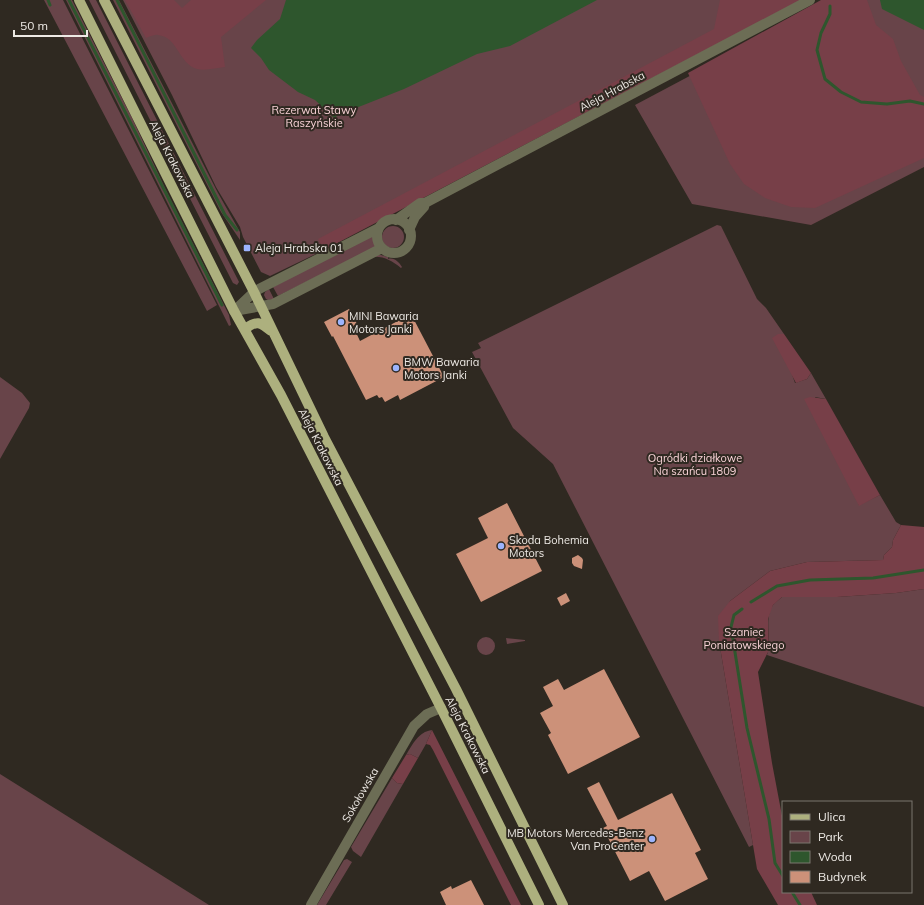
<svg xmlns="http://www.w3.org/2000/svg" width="924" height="905" viewBox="0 0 924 905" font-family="Mulish,sans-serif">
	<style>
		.green { fill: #684449 }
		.forest { fill: #773f48 }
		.water { fill: #2e562d }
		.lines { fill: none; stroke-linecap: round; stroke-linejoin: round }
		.stream { stroke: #2e562d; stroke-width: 3 }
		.building { fill: #cc9179 }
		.minor { stroke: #6c6d55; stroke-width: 10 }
		.major { stroke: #adb07e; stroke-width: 10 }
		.poi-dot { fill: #9cb4fd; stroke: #2f2921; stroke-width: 1.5 }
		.labels { text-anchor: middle; stroke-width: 4; stroke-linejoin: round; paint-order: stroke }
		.street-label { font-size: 11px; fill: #ede9e4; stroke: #2f2921 }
		.park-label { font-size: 11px; fill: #f8d2d6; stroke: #2f2921 }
		.poi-label { font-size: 11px; fill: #ede9e4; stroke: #2f2921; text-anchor: start }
	</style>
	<rect width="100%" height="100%" fill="#2f2921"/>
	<path class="green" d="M44,0H63L217,305L207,311Z
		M66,0H72L132,118L165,188L229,315L231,325L229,326Z
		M89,0H96L237,278L239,282L237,285L233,283Z
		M113,0H119L218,193L240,232V240L221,212Z
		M123,0H796L320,244L324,250L270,276L261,272L243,237L240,227L216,187L172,95Z
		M833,0H924V167L811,225L692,204L635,105Z
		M717,225L721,226L757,299L766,308L784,334H778L795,383L807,379L811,373L826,399L815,397L859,505L880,495L896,522L901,525L893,540L892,547L884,555L883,560L807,562L770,571L730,601L719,641L753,845L749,847L553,464L513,428L472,352L481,348L478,343Z
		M382 237a11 11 0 1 1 22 0a11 11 0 1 1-22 0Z
		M372,234L374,235L376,247L278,296L273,287Z
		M375,255H381L388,257V259C394,257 399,262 402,267L401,268C392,261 384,256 372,257Z
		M269,289L274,299L268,300L266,299L264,295L265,292Z
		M0,377L22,393L30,403L29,408L0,459Z
		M924,589V707L767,655C773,639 763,620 773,605C775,602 780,599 782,597H837L896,593Z
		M477 646a9 9 0 1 1 18 0a9 9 0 1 1-18 0Z
		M506,638L525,640V641L507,644Z
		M432,730L426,744L418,758L410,754L406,755C413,744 418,732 432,730Z
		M0,774L209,905H0Z
		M392,778L397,783L403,784L361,857L353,851L351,847Z
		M347,859L352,862L326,905H317L344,860Z"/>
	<path class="forest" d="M125,0H174L182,8L191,0H266L221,37L225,67C216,68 206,71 197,69C178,63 178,37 158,35C155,34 149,37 146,38Z
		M720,0H801L324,250L318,239L714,29Z
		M821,0H867L876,25L893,39L901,61L920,95L924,97V158L815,208L791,207L765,198L744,184L730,164L688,73Z
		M778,334H784L811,373L807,379L796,383L772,338Z
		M810,397L826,399L880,495L859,506L804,399Z
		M901,525L924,527V589L896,593L837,597H782L773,605L768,619L769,650L758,672L772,763L783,821V892H811L817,905H778L757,869L719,641L718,616L730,601L770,571L807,562L883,560L884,555L892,547L893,540Z
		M432,730L433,732L521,905H511L433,750L430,745L426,744Z
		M410,754L418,758L403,784L397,783L392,778L406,755Z"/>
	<path class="water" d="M286,0H597L510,46L477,54L404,89L356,108L345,111L334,118L315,100L298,92L269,70L261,58L251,48L257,40L280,19Z
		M880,0H924V30L882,9Z"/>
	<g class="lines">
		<path class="stream" d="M48,0L50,5
			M69,0L222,305
			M117,0L225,215L237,230
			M830,6V14L821,33L817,50L825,79L841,92L861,102L887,104L910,101L924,104
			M751,602L777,586L810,580L873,578L924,570
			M742,609L734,615L731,627L747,728L769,819L775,863L783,876
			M792,892L800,905"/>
	</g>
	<path class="building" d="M349,309L357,324L353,326L360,341L411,314L444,377L400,400L398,395L385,402L382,397L379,398L377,395L366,400L333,336L332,337L324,322Z
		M507,503L542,571L481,602L456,554L488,538L478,518Z
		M578,555L582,558L583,560L582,569L574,566L572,563V558Z
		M566,593L570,601L561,606L557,598Z
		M604,669L640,737L568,774L548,735L551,733L540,713L553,706L543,687L558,679L564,690Z
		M599,782L618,820L672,793L701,850L695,853L708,879L665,901L649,871L630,881L603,828L607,826L587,788Z
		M471,880L484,905H446L440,892L451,886L452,889Z"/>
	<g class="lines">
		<path class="minor" d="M377 236a17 17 0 1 1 34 0a17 17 0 1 1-34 0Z
			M396,220L420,203H425L810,0
			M409,230L415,217L424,207L425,203
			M234,311L254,292L259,289L379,228
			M234,311L273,304L382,248
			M311,905L414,726L427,714L441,708"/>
		<path class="major" d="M79,0L234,311L281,395L441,708L539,905
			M104,0L254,292L324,437L456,689L563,905
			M245,329C257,320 260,322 271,331"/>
	</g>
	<g class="poi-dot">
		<rect x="243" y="244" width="8" height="8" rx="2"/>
		<circle cx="341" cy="322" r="4"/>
		<circle cx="396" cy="368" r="4"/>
		<circle cx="501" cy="546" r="4"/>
		<circle cx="652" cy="839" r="4"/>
	</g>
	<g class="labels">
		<g class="street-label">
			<text transform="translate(612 91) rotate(-28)" y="4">Aleja Hrabska</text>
			<text transform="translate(172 159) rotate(63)" y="4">Aleja Krakowska</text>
			<text transform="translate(321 447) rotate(63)" y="4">Aleja Krakowska</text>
			<text transform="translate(468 735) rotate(63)" y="4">Aleja Krakowska</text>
			<text transform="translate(360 795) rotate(-60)" y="4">Sokołowska</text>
		</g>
		<g class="park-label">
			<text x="314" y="114">Rezerwat Stawy<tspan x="314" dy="13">Raszyńskie</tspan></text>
			<text x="695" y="462">Ogródki działkowe<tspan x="695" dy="13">Na szańcu 1809</tspan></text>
			<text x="744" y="636">Szaniec<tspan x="744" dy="13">Poniatowskiego</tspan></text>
		</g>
		<g class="poi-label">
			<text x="255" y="252">Aleja Hrabska 01</text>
			<text x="349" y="320">MINI Bawaria<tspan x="349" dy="13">Motors Janki</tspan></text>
			<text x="404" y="366">BMW Bawaria<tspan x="404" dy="13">Motors Janki</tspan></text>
			<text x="509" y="544">Skoda Bohemia<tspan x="509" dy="13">Motors</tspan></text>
			<text x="644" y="837" text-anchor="end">MB Motors Mercedes-Benz<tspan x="644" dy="13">Van ProCenter</tspan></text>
		</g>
	</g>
	<rect x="782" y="801" width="130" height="92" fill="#2f2921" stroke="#7b766f"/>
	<rect x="790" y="814" width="20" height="6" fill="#adb07e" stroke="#7b766f"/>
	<text x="818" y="821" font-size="12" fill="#ede9e4">Ulica</text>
	<rect x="790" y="831" width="20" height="12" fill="#684449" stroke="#7b766f"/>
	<text x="818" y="841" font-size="12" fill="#ede9e4">Park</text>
	<rect x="790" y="851" width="20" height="12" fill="#2e562d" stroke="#7b766f"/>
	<text x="818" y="861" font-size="12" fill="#ede9e4">Woda</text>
	<rect x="790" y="871" width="20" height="12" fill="#cc9179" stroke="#7b766f"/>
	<text x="818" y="881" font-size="12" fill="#ede9e4">Budynek</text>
	<path d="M14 30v6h73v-6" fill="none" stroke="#ede9e4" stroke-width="2"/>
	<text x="20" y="30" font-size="12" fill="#ede9e4" stroke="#2f2921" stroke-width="3" paint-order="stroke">50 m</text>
</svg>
